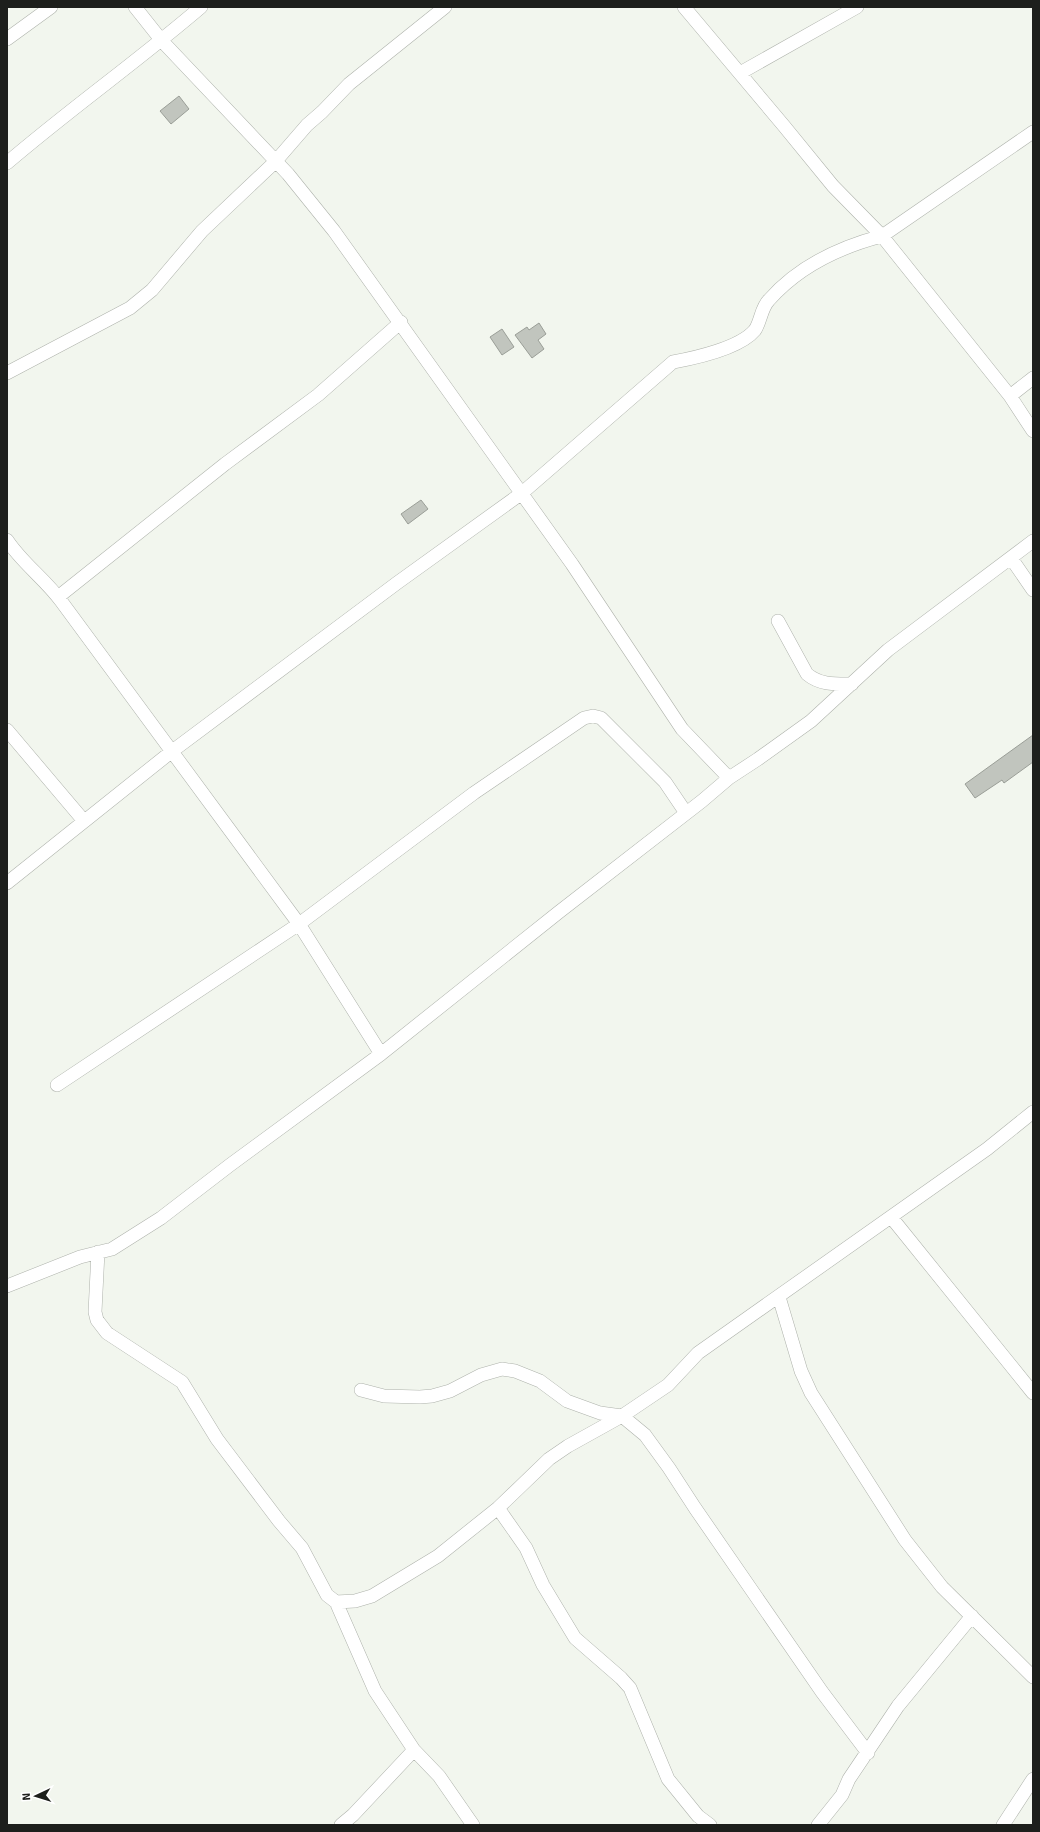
<svg xmlns="http://www.w3.org/2000/svg" width="1040" height="1832" viewBox="0 0 1040 1832" font-family="Signika,sans-serif">
	<style>
		.building { fill: #c1c5be; stroke: #9a9e97 }
		.lines { fill: none; stroke-linecap: round; stroke-linejoin: round }
		.minor-casing { stroke: #aeb2ab; stroke-width: 14 }
		.minor { stroke: #fff; stroke-width: 13 }
	</style>
	<rect width="100%" height="100%" fill="#f2f6ee"/>
	<path class="building" d="M179,96L189,109L171,124L160,111Z
		M539,323L546,334L538,340L544,349L532,358L515,335L527,327L529,330Z
		M502,329L514,347L502,355L490,337Z
		M421,500L428,509L408,524L401,514Z
		M1033,735V762L1004,783L1002,780L975,798L965,784Z"/>
	<g class="lines">
		<g class="minor-casing">
			<path id="minor" d="M135,7L162,41L288,174L334,231L572,564L682,729L729,778
				M684,7L784,126L833,186L882,236L1010,396L1033,431
				M7,39L51,7
				M740,73L857,7
				M7,163C70,109 138,61 201,7
				M7,373L130,308L152,290L202,231L275,162L307,125L322,112L349,84L445,7
				M1010,396L1033,378
				M7,540C22,563 45,579 61,601C140,709 219,817 299,924L57,1085
				M1011,558L1033,590
				M58,597L225,464L318,395L401,322
				M778,621L807,674C820,685 835,684 852,684
				M7,730L84,821
				M7,883L171,752L397,583L522,493L673,362C695,358 740,348 755,330C761,321 761,308 769,300C798,267 840,247 882,236L1033,132
				M381,1054L299,924L474,793L584,718L593,716L601,718L665,782L686,813
				M891,1217L1033,1393
				M98,1252L95,1312L97,1320L107,1333L182,1382L217,1439L279,1521L302,1548L327,1595L336,1602L355,1601L372,1596L438,1556L498,1508L549,1459L568,1446L622,1416L668,1385L698,1353L987,1149L1033,1112
				M7,1286L80,1257L112,1249L161,1218L230,1165L381,1054L559,912L702,801L729,778L758,759L811,721L888,650L1033,541
				M779,1297L801,1371L811,1393L905,1540L942,1587L1033,1677
				M361,1390L384,1396L420,1397L432,1396L450,1391L481,1375L502,1369L515,1371L540,1381L567,1401L600,1413L622,1416L645,1435L669,1468L695,1508L822,1692L868,1753
				M498,1508L526,1548L543,1585L575,1638L621,1678L630,1688L668,1779L698,1816L710,1825
				M336,1602L375,1691L414,1750L439,1776L473,1825
				M341,1825L353,1815L414,1750
				M818,1825L842,1795L849,1779L898,1706L972,1616
				M1003,1825L1033,1779"/>
		</g>
		<use href="#minor" class="minor"/>
	</g>
	<rect width="1040" height="1832" fill="none" stroke="#1d1f1c" stroke-width="16"/>
	<g transform="translate(36 1796) rotate(266)" stroke="#ffffff" stroke-width="3" paint-order="stroke">
	<path d="M0-3L7 15L0 10L-7 15Z" fill="#1d1f1c"/>
	<text y="-6" font-size="11" font-weight="bold" text-anchor="middle" fill="#1d1f1c">N</text>
	</g>
</svg>
